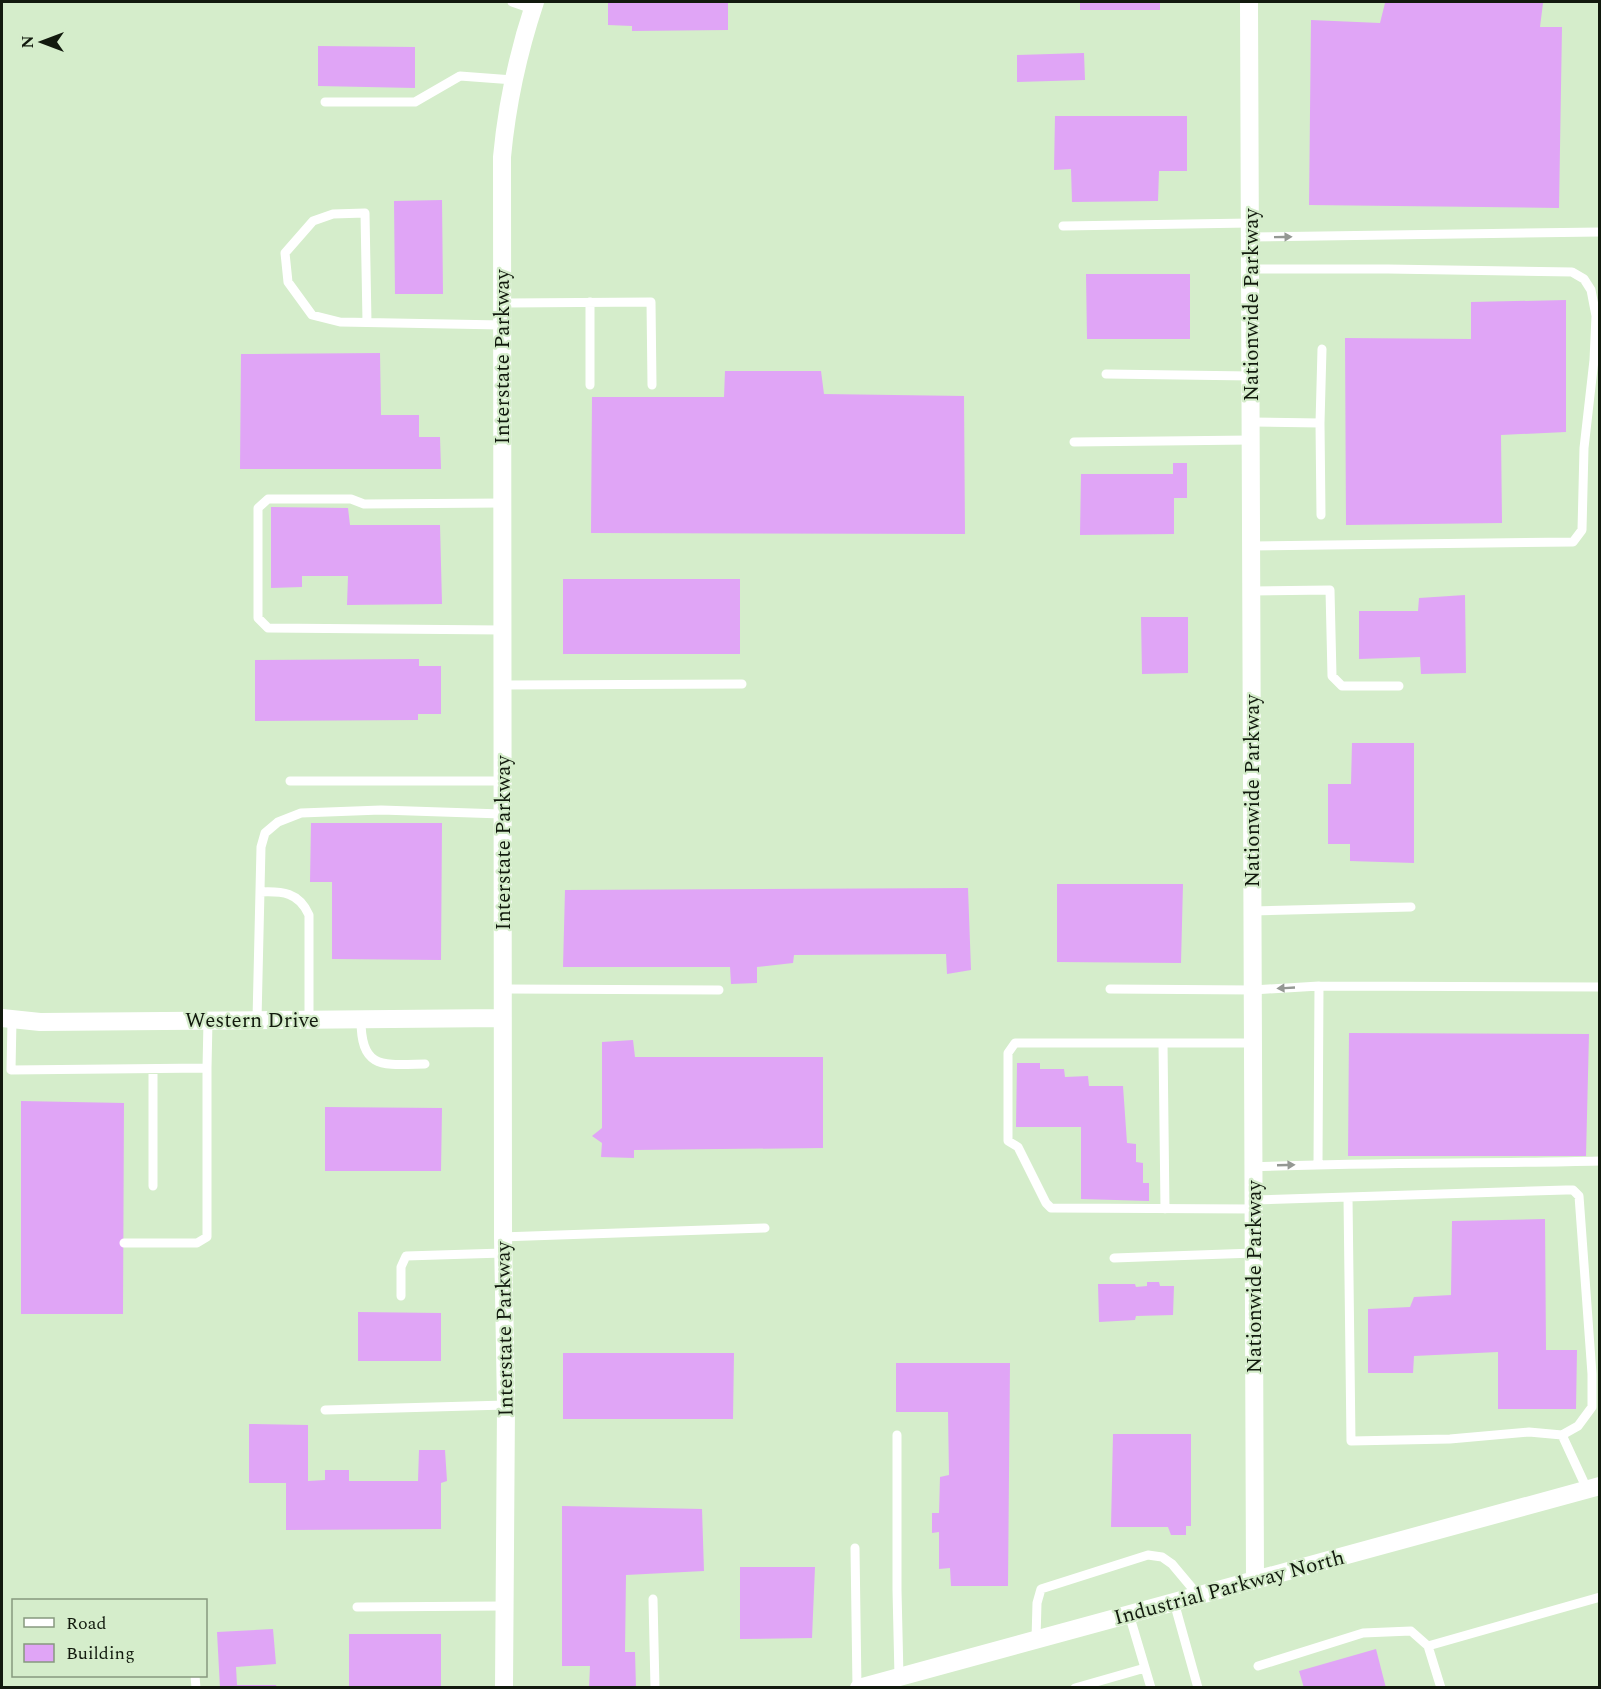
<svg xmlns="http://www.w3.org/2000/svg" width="1601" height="1689" viewBox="0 0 1601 1689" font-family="Spectral,serif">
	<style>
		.building { fill: #e0a5f6 }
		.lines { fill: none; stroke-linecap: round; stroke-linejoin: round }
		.service { stroke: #fff; stroke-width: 9 }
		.minor { stroke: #fff; stroke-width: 18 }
		.oneway { fill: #949893 }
		.labels { text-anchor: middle; stroke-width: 4.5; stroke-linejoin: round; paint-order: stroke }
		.street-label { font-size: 21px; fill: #121a0e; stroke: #d5edcb }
	</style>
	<rect width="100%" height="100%" fill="#d5edcb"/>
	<path class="building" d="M608,2H728V30L632,31V26L608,25Z
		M1080,2H1160V10H1080Z
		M1385,3H1543L1540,27H1562L1559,208L1309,205L1311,20L1380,23Z
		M318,46L415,47V88L318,86Z
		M1084,53L1085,80L1017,82V55Z
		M1055,116H1187V171H1159L1158,201L1072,202L1071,169L1054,170Z
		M442,200L443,294H395L394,201Z
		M1086,274H1190V339H1087Z
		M1566,300V432L1501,435L1502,523L1346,525L1345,338L1471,339V302Z
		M380,353L381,415H419V437H440L441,469H240L241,354Z
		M725,371H821L824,394L964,396L965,534L591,533L592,397H724Z
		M1173,463H1187V498H1174V534L1080,535L1081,474H1173Z
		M271,507L348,508L350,525H440L442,604L347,605L348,576H302V587L271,588Z
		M563,579H740V654H563Z
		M1465,595L1466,673L1421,674L1420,657L1359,659V611H1418L1419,598Z
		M1141,617H1188V673L1142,674Z
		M419,659V666H441V714H418V720L255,721V660Z
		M1352,743H1414V863L1350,861V844H1328V784H1351Z
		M311,823H442L441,960L332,959V882H310Z
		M1057,884H1183L1181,963L1057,962Z
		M968,888L971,970L947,974L946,954L794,955L793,963L757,967V983L731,984L730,967H563L565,890Z
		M1349,1033L1589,1034L1586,1156H1348Z
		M633,1040L635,1057H823V1148L634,1150V1158L601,1157L602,1143L592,1136L602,1128V1042Z
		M1017,1063H1040V1069H1064L1065,1077L1088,1076L1089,1086H1123L1127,1143L1136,1144V1162L1143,1163V1183H1149V1201L1081,1199V1127H1016Z
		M21,1101L124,1103L123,1314H21Z
		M325,1107L442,1108L441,1171H325Z
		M1545,1219L1546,1350H1577L1576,1409H1498V1352L1414,1356L1413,1373H1368V1309L1410,1307L1414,1297L1451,1295L1452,1221Z
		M1147,1282H1159L1160,1286H1174L1173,1315L1136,1316L1135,1320L1099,1322L1098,1284H1135L1136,1287L1147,1286Z
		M358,1312L441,1313V1361H358Z
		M563,1353H734L733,1419H563Z
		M896,1363H1010L1008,1586H951L950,1568L939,1569V1532L932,1533V1513H939L940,1477L949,1475L948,1412H896Z
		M249,1424L308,1425V1481L325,1480V1470H349V1481H418L419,1450H445L447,1481L441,1483V1529L286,1530V1483H249Z
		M1113,1434H1191V1526H1186V1535H1171L1168,1527H1111Z
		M562,1506L702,1509L704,1571L626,1575L625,1652H635L636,1688H589L590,1666H562Z
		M740,1567H815L812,1638L740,1639Z
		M273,1629L276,1664L236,1667L237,1685H276L277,1688H220L217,1632Z
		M349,1634H441V1688H349Z
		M1376,1649L1386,1688H1304L1299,1671Z"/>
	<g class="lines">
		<path class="service" d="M512,2L532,9
			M325,102H415L460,76L512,80
			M1063,226L1250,223
			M1250,237L1600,232
			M1250,269H1388L1572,272L1584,279L1591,290L1596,316L1594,360L1584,448L1582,530L1573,542L1252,546
			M590,302V385
			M502,303L651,302L652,385
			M367,322L365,213L333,214L313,221L285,253L288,282L312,315L340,322L502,325
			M1106,374L1251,376
			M1251,422L1320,423L1321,515
			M1320,423L1322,349
			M1074,442L1251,440
			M502,503L364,504L351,499H268L258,508V618L268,628L502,630
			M1252,591L1330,590L1332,676L1342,686H1399
			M502,685L742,684
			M290,781H503
			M260,892C282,891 299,892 309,915V1020
			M1253,911L1411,907
			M502,989L719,990
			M1110,989L1253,990L1319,986L1600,987
			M12,1020L11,1070L207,1068L208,1021
			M257,1020L261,847L265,833L278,822L301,813L381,810L502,814
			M361,1020C361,1070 383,1065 425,1064
			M1163,1043L1165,1209
			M1253,1043H1015L1008,1053V1141L1018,1147L1046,1203L1051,1208L1254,1209
			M153,1069V1186
			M1318,1164L1319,986
			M1254,1167C1369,1162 1484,1164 1600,1161
			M1348,1197L1566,1190H1573L1579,1196L1592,1374V1407L1578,1426L1562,1435
			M1254,1200L1348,1197L1351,1441L1450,1439L1529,1432L1562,1435L1587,1489
			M503,1237L765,1228
			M124,1243H197L207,1237V1068
			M1114,1258L1254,1253
			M401,1296V1267L406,1256L503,1253
			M325,1410L506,1405
			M897,1435V1590L899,1677
			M855,1548L857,1688
			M653,1599L655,1688
			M1174,1602L1198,1688
			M357,1607L504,1606
			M1129,1614L1151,1688
			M1036,1639L1037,1603L1041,1589L1148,1555L1162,1557L1172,1564L1198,1595
			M1428,1646L1600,1597
			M1258,1666L1363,1633L1411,1631L1428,1646L1441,1688
			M195,1676L196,1688
			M1075,1688L1145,1668"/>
		<path class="minor" d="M1249,2L1255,1580
			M2,1018L40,1022L502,1018
			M504,1688L506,1405L503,1237L502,157C507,103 518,53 535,2
			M859,1688L1600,1486"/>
	</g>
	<defs><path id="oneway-solid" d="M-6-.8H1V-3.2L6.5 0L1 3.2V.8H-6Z" transform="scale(1.5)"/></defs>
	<g class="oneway">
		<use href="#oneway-solid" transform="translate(1283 237) rotate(-1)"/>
		<use href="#oneway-solid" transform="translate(1286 988) rotate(177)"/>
		<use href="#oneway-solid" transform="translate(1286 1165) rotate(-2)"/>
	</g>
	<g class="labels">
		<g class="street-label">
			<text transform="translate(1251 305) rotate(-90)" y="7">Nationwide Parkway</text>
			<text transform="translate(502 357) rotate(-90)" y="7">Interstate Parkway</text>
			<text transform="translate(1252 791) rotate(-90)" y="7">Nationwide Parkway</text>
			<text transform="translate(503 843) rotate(-90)" y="7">Interstate Parkway</text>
			<text x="252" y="1027">Western Drive</text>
			<text transform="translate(1254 1277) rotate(-90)" y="7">Nationwide Parkway</text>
			<text transform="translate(504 1329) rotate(-91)" y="7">Interstate Parkway</text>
			<text transform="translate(1229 1587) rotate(-15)" y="7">Industrial Parkway North</text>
		</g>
	</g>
	<rect width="1601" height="1689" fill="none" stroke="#121a0e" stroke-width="6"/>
	<rect x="12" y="1599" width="195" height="78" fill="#d5edcb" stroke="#87997f" stroke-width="1.5"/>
	<rect x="24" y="1618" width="30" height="9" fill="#ffffff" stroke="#87997f" stroke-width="1.5"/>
	<text x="66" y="1629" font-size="18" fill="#121a0e">Road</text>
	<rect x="24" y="1644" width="30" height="18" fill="#e0a5f6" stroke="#87997f" stroke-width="1.5"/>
	<text x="66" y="1659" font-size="18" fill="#121a0e">Building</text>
	<g transform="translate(42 42) rotate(270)" stroke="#d5edcb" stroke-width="4.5" paint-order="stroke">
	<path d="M0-4.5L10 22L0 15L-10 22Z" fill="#121a0e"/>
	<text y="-9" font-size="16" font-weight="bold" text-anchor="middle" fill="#121a0e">N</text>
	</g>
</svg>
